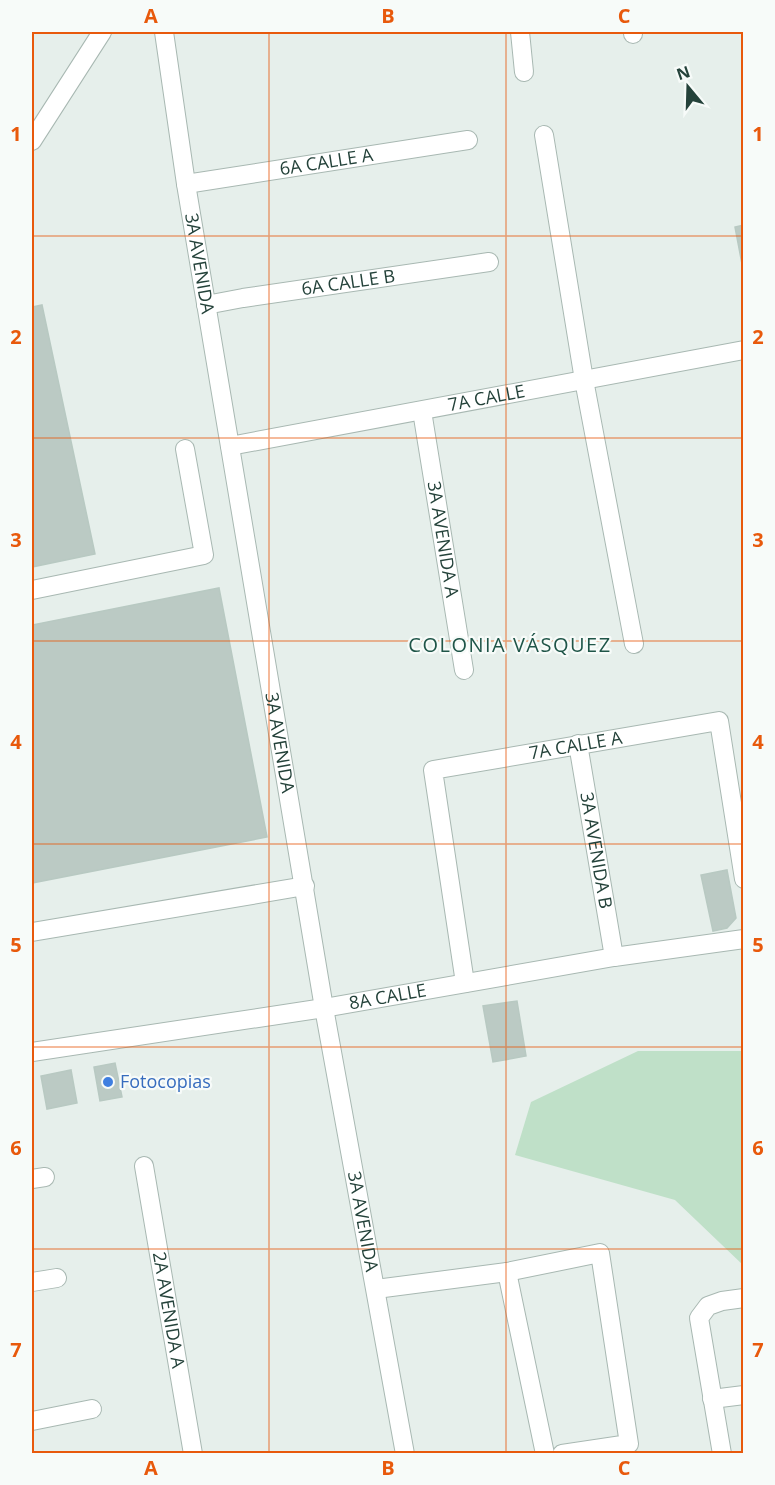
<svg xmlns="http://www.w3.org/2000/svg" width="775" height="1485" viewBox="0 0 775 1485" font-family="'Open Sans',sans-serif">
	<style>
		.green { fill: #bfe0c8 }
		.building { fill: #bbcac4; stroke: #b8c9c2; stroke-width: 1.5 }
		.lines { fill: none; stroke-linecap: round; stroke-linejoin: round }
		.minor-casing { stroke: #a8b8b2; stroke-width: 20 }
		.minor { stroke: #fff; stroke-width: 18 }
		.grid { fill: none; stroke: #e8590c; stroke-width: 1.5; stroke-opacity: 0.55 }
		.shop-dot { fill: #3f7fe0; stroke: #f7fbf9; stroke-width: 2 }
		.labels { text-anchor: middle; stroke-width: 4.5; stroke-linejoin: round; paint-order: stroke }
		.street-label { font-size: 18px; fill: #24423a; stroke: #f7fbf9 }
		.shop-label { font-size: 18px; fill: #366cbe; stroke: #f7fbf9; text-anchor: start }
		.neighbourhood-label { font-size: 20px; letter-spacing: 1.5px; fill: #1f5548; stroke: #f7fbf9 }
		.neatline { fill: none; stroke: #e8590c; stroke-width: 2 }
		.grid-label { font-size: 20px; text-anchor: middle; font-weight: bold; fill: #e8590c }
	</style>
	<rect width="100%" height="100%" fill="#e6efeb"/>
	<path class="green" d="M638,1051H743V1265L675,1200L515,1155L531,1102Z"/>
	<path class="building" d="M744,225V264H742L735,227Z
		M42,305L95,554L32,567V307Z
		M219,588L267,837L32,883V625Z
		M727,870L736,918L727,928L713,931L701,875Z
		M517,1001L526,1056L493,1062L483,1006Z
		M115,1063L122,1097L100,1101L94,1067Z
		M71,1070L77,1103L47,1109L41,1076Z"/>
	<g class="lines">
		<g class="minor-casing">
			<g id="minor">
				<path id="s1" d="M164,32L186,184L324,1008L405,1454"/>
				<path d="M520,32L524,72"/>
				<path d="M633,32V34"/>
				<path d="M544,135L584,380L634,644"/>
				<path d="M32,141L102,32"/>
				<path id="s2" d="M186,184L468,140"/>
				<path id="s3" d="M206,305L243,298L489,262"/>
				<path id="s4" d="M422,411L464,670"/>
				<path id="s5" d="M230,446L744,350"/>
				<path d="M32,590L204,555L185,449"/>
				<path id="s6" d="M578,744L614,957"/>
				<path d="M32,932L305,886"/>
				<path id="s7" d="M465,983L433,770L719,721L744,879"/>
				<path id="s8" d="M32,1052L324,1008L614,957L744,939"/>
				<path id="s9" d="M144,1166L193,1454"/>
				<path d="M32,1179L45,1177"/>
				<path d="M507,1272L545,1454"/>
				<path d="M32,1282L57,1278"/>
				<path d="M376,1289L507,1272L600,1253L629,1444L562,1454"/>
				<path d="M712,1399L744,1395"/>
				<path d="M32,1421L92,1409"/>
				<path d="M722,1454L699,1318L708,1306L722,1301L744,1298"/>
			</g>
		</g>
		<use href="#minor" class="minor"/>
	</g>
	<path class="grid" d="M269,32V1454M506,32V1454M32,236H744M32,438H744M32,641H744M32,844H744M32,1047H744M32,1249H744"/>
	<circle class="shop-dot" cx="108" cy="1082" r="6"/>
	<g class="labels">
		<g class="street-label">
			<text dy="6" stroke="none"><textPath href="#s2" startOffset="142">6A CALLE A</textPath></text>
			<text dy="6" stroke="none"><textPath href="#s1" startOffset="234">3A AVENIDA</textPath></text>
			<text dy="6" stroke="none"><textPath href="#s3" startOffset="144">6A CALLE B</textPath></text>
			<text dy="6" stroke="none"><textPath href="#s5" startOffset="261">7A CALLE</textPath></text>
			<text dy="6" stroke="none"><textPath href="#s4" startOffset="130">3A AVENIDA A</textPath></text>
			<text dy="6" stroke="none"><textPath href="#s1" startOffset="720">3A AVENIDA</textPath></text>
			<text dy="6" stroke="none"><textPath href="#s7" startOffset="360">7A CALLE A</textPath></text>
			<text dy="6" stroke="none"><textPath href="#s6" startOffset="108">3A AVENIDA B</textPath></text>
			<text dy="6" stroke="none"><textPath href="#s8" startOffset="360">8A CALLE</textPath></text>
			<text dy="6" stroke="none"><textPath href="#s1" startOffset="1206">3A AVENIDA</textPath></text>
			<text dy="6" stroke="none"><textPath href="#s9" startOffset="146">2A AVENIDA A</textPath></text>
		</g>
		<g class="shop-label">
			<text x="120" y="1088">Fotocopias</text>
		</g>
		<g class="neighbourhood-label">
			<text x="510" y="652">COLONIA VÁSQUEZ</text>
		</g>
	</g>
	<rect width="775" height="1485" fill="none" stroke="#f7fbf9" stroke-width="66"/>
	<g transform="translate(688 87) rotate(341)" stroke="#f7fbf9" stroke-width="4.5" paint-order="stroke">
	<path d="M0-4.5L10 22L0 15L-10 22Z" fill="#24423a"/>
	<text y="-9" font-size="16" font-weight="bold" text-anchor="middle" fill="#24423a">N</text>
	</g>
	<rect x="33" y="33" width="709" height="1419" class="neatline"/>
	<g class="grid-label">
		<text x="151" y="23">A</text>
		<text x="388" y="23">B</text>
		<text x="624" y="23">C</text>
		<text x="16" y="141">1</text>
		<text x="758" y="141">1</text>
		<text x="16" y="344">2</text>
		<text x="758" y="344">2</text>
		<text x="16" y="547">3</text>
		<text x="758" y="547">3</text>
		<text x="16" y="749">4</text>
		<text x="758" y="749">4</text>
		<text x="16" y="952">5</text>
		<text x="758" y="952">5</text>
		<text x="16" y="1155">6</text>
		<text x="758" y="1155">6</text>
		<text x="16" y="1357">7</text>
		<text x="758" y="1357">7</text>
		<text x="151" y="1475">A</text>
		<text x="388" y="1475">B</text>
		<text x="624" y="1475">C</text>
	</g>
</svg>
